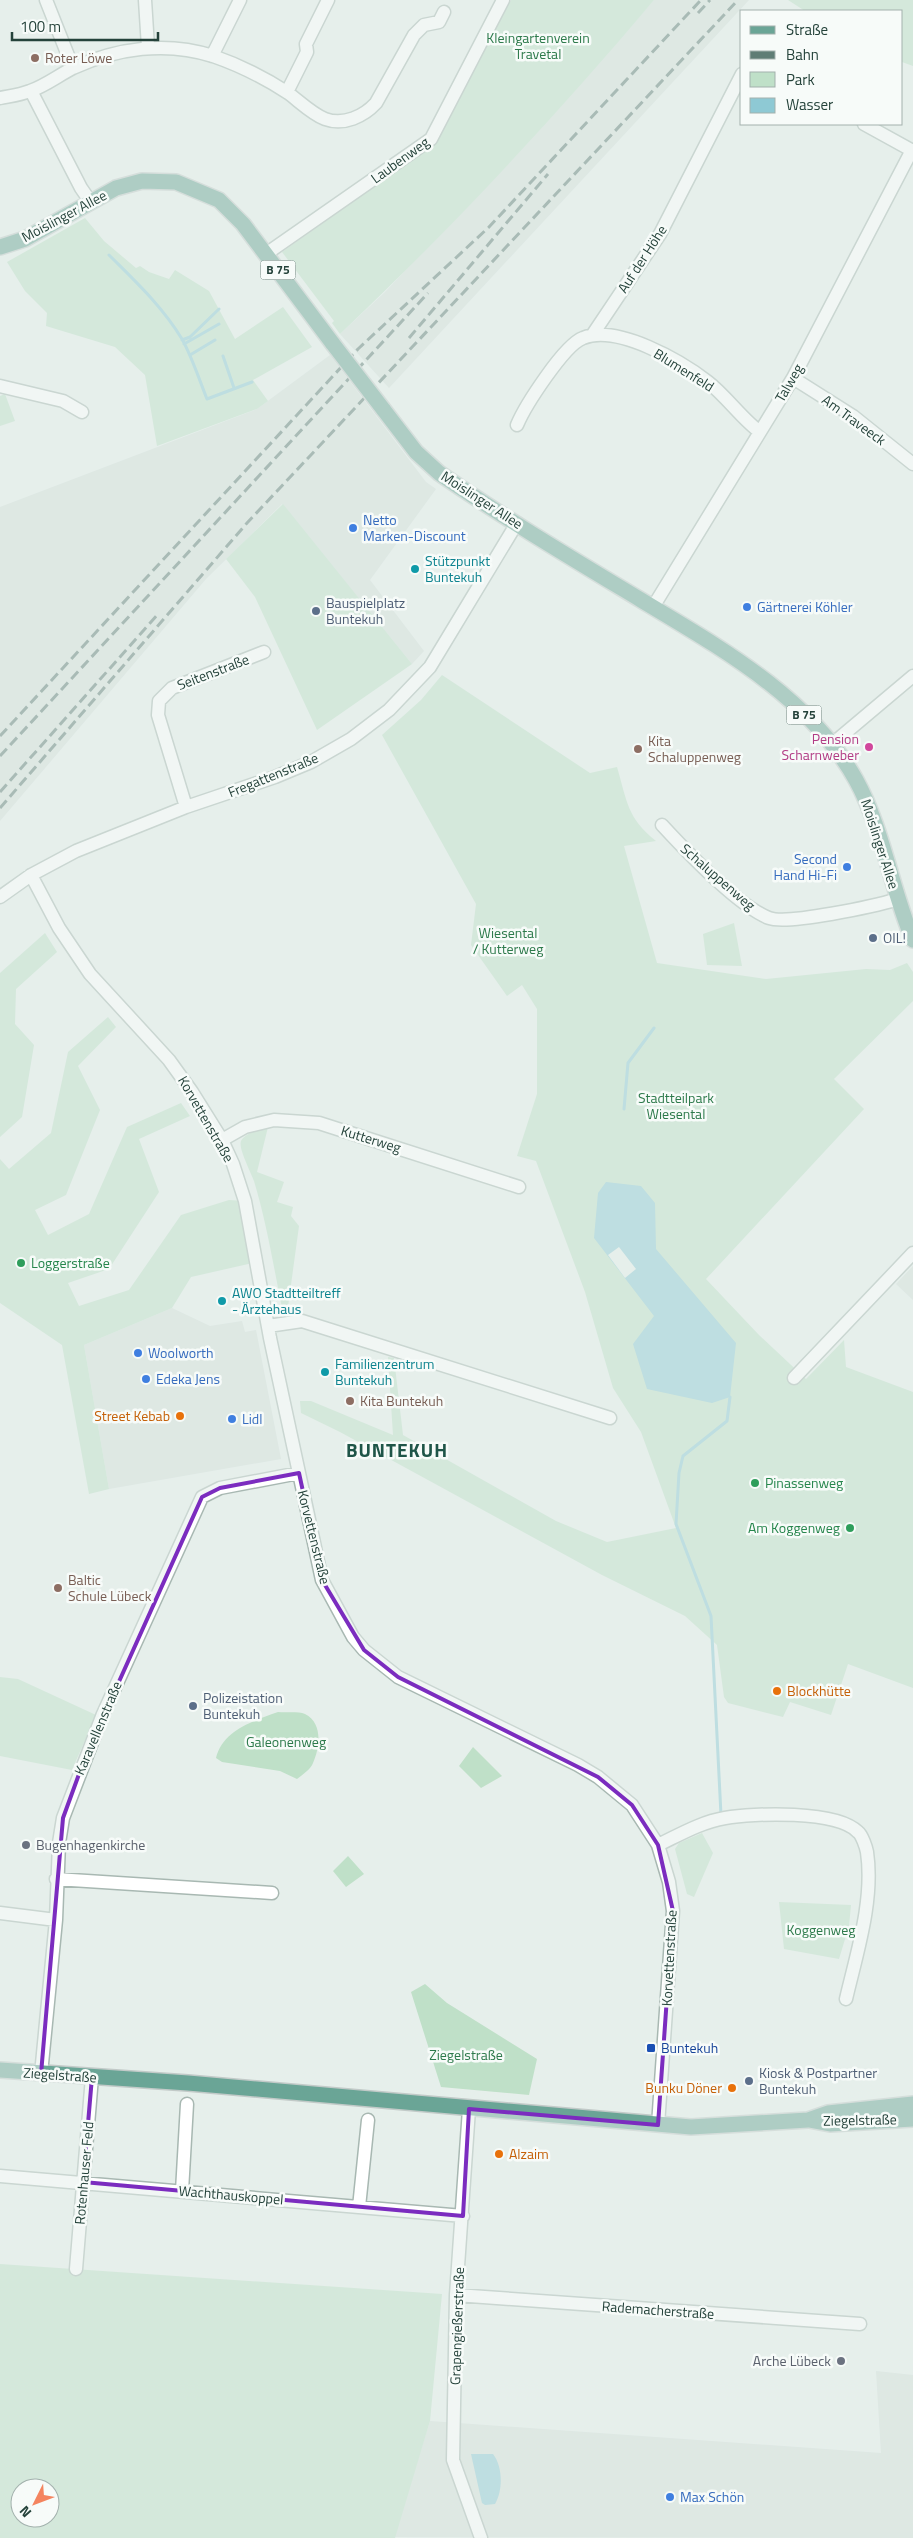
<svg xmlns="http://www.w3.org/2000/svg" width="913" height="2538" viewBox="0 0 913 2538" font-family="'Titillium Web',sans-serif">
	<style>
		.built { fill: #d4dfda }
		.green { fill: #bfe0c8; fill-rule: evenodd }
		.water { fill: #8ec9d4 }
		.pier { fill: #e6efeb }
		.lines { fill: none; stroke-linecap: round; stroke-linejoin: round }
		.stream { stroke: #8ec9d4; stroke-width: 3 }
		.minor-casing { stroke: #a8b8b2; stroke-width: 15 }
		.major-casing { stroke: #c2cac8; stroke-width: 18 }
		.minor { stroke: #fff; stroke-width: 12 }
		.major { stroke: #6aa596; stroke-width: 15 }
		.rail { stroke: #5f7d75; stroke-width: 3; stroke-dasharray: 10 5; stroke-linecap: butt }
		.major-bridge-casing { stroke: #c2cac8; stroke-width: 18; stroke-linecap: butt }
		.major-bridge { stroke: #6aa596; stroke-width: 15 }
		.marked { fill: none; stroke: #7b2cbf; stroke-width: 4; stroke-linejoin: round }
		.education-dot { fill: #8d6e63; stroke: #f7fbf9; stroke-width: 2 }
		.shop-dot { fill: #3f7fe0; stroke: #f7fbf9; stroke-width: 2 }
		.culture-dot { fill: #0f9aa8; stroke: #f7fbf9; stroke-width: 2 }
		.service-dot { fill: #5c6f8a; stroke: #f7fbf9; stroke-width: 2 }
		.hotel-dot { fill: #d1479c; stroke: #f7fbf9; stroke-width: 2 }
		.leisure-dot { fill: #2e9e5b; stroke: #f7fbf9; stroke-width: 2 }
		.food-dot { fill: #e8710a; stroke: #f7fbf9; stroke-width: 2 }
		.worship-dot { fill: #6b7280; stroke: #f7fbf9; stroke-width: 2 }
		.transit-dot { fill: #1a4fb4; stroke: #f7fbf9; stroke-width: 2 }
		.labels { text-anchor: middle; stroke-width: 5; stroke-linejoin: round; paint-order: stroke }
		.shield { fill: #f7fbf9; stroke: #637a73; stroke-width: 1 }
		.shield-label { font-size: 12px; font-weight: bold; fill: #24423a }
		.park-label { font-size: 14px; fill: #2d7a4b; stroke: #f7fbf9 }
		.education-label { font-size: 14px; fill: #785e54; stroke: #f7fbf9; text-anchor: start }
		.street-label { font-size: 14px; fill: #24423a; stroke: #f7fbf9 }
		.shop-label { font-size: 14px; fill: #366cbe; stroke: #f7fbf9; text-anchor: start }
		.culture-label { font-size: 14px; fill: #0d838f; stroke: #f7fbf9; text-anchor: start }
		.service-label { font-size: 14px; fill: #4e5e75; stroke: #f7fbf9; text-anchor: start }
		.hotel-label { font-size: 14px; fill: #b23c85; stroke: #f7fbf9; text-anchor: end }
		.leisure-label { font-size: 14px; fill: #27864d; stroke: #f7fbf9; text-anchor: start }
		.food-label { font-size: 14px; fill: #c56008; stroke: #f7fbf9; text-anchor: end }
		.worship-label { font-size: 14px; fill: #5b616d; stroke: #f7fbf9; text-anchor: start }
		.transit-label { font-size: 14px; fill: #164399; stroke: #f7fbf9; text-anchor: start }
		.district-label { font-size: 19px; font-weight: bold; letter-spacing: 1px; fill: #1f5548; stroke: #f7fbf9 }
	</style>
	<rect width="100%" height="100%" fill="#e6efeb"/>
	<path class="built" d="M654,0H749L389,388L340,334L385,292L545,123Z
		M330,355L426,482L436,489L370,580L424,651L412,664L282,504L206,579L0,821V507L257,409Z
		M913,1266V1300L896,1284Z
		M172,1308L210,1326L242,1321L245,1332L256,1330L281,1459L109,1489L84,1345Z
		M876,2371L913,2375V2538L394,2537L430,2421L881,2453Z"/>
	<path class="green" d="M511,0H654C556,116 451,229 340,334L332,323L334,321L282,252L433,145Z
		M788,0H913V66L902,62V11H805Z
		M85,218L104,241L136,268L140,266L149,272L169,279L175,270L209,291L235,339L283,307L312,347L253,380L268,401L257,409L157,446L145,375L115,347L46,326L47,313L25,291L7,262Z
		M5,394L15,421L0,426V396Z
		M283,504L412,664L317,730L255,597L226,559Z
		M442,675L590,773L617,767C627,801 627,818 656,841L624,846L657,963L766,979L866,969L890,970L907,963L913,972V1001L834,1079L864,1109L706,1279L759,1335L806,1379L844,1340L846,1367L913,1392V1688L848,1664L831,1715L790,1702L783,1717L728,1703L724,1697L717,1645L685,1616L602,1575L340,1432L301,1413L300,1401H311L393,1435L388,1357L394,1358L403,1435L556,1521L607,1542L676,1528L641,1432L613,1388L585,1292L536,1161L517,1156L537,1094V1009L522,985L507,996L471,945L476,904L382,735L421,700Z
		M734,923L742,966L707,965L703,934Z
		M45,933L57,952L16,989L15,1024L34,1045L22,1117L0,1137V973Z
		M108,1017L116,1027L78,1066L100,1110L66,1195L35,1210L48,1235L89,1214L127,1127L181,1103L190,1116L139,1139L159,1192L109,1269L68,1283L79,1306L129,1290L181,1215L229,1200L245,1201L257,1262L191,1277L172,1308L84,1345L109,1489L89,1494L62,1345L0,1303V1159L9,1169L51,1133L68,1052Z
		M268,1127L257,1172L284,1182L277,1202L293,1207L291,1216L299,1226L287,1314L283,1313C274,1269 267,1224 254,1181C251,1172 238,1148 241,1141C246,1132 260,1130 268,1127Z
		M0,1677L18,1679L96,1715L72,1770L0,1756Z
		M278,1712C286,1713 298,1711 305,1714C323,1723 320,1747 313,1763C311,1769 302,1775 297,1779L280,1771L222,1762L216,1758C223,1730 253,1721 278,1712Z
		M473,1747L502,1776L481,1788L459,1766Z
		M702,1833L713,1853L694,1897L687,1894L675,1849L679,1843Z
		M348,1856L364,1874L346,1887L333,1871Z
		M779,1902L851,1905L849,1926L839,1959L784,1949Z
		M425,1984L447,2003L537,2059L529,2095L441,2087L411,1992Z
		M0,2264L442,2294L430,2421L395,2538H0ZM20,2488H50V2518H20Z"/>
	<path class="water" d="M606,1182L641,1186L655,1203L656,1249L736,1343L730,1397L712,1403L647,1389L633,1344L654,1316L594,1238L598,1193Z
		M471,2454H493C503,2467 503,2490 495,2504L485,2505L482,2503Z"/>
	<path class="pier" d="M619,1247L636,1269L625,1278L608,1255Z"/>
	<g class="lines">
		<path class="stream" d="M109,255C135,281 162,306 182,339C192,357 199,379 207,399L252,382
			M182,340L190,337L219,309
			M184,344L219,324
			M190,355L215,340
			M223,356L234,388
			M624,1109L628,1063L654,1028
			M721,1815L711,1616L676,1524L679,1473L683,1456L727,1421L730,1397"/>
		<g class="minor-casing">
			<path id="minor" d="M46,0L73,68
				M145,0L148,47
				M212,56L240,0
				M31,91L81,188L90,201
				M287,92L307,52L306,44L328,0
				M0,98C10,96 20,95 30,91C45,86 59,75 73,68C117,48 166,41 213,56C239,65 265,78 288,93C299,101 312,114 325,119C344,126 364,116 376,103L414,35L424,25L439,22L444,12
				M864,124L913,151
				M266,254L431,139L503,0
				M593,334L660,234L742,74
				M793,378L853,416L913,464
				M0,386L63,401L82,412
				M517,425C525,406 564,345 583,338C617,324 681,361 708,382C726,396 743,420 760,432
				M653,607L793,378L912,150
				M831,745L913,676
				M186,807L158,715L159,701L172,688L264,652
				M662,825C686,851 738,906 769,918C788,925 875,906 898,899
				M31,875L59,928L90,974L169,1060L192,1092L222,1140L233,1164L245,1201L270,1338L322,1580L353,1637L364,1650L398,1677L578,1765L598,1777L632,1805L658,1845L669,1882L673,1911L658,2125
				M0,897L31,875L76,851L186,807L275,777L311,762L351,739L389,710L430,667L517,523
				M222,1140L245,1127L274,1120L319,1123L519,1187
				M268,1326L302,1321L610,1418
				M794,1378L913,1253
				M658,1845C679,1835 701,1822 725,1818C753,1813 837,1810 858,1832C862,1835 866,1847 867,1852C874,1900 857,1952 846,1999
				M56,1879L272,1893
				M0,1913L56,1920
				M41,2074L56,1920L59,1843L63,1818L103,1714L202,1497L220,1488L299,1473
				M469,2109L456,2295L453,2460L481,2538
				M0,2176L463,2216
				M182,2191L187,2104
				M359,2207L368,2120
				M76,2269L92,2077
				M456,2295L860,2324"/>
		</g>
		<g class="major-casing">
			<path id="major" d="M0,247L25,239L116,188L142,181L176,182L219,200L243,224L333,344
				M383,409L416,452L439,473C504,518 573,559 641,600C719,647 810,697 856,780C883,829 891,888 913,940
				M0,2070L188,2083L691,2127L808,2120L828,2113L913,2104
				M809,2120L830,2124L913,2119"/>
		</g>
		<use href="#minor" class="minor"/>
		<use href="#major" class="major"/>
		<path class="rail" d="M698,13L710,0
			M409,338L548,174
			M0,736L358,349L489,227L701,0
			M0,756L428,293
			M0,792L159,613
			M0,808L247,523L738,0"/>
		<g class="major-bridge-casing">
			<path id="major-bridge" d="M333,344L383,409"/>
		</g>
		<use href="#major-bridge" class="major-bridge"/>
	</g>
	<path d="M0 0H913V2538H0ZM299,1473L322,1580L364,1650L398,1677L598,1777L632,1805L658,1845L673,1911L658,2125L469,2109L463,2216L83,2182L92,2077L41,2074L63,1818L86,1755L202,1497L220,1488Z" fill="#e6efeb" fill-opacity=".55" fill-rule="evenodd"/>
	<path class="marked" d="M299,1473L322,1580L364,1650L398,1677L598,1777L632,1805L658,1845L673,1911L658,2125L469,2109L463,2216L83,2182L92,2077L41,2074L63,1818L86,1755L202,1497L220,1488Z"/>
	<g class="education-dot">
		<circle cx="35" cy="58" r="5"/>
		<circle cx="638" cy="749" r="5"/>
		<circle cx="350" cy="1401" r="5"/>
		<circle cx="58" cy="1588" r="5"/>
	</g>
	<g class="shop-dot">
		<circle cx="353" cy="528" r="5"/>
		<circle cx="747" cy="607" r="5"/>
		<circle cx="847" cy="867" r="5"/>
		<circle cx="138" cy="1353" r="5"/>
		<circle cx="146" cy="1379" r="5"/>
		<circle cx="232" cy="1419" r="5"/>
		<circle cx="670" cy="2497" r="5"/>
	</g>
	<g class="culture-dot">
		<circle cx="415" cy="569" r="5"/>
		<circle cx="222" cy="1301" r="5"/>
		<circle cx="325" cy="1372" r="5"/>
	</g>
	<g class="service-dot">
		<circle cx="316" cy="611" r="5"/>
		<circle cx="873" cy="938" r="5"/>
		<circle cx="193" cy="1706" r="5"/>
		<circle cx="749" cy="2081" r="5"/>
	</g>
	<circle class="hotel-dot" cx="869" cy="747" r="5"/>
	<g class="leisure-dot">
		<circle cx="21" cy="1263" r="5"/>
		<circle cx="755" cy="1483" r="5"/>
		<circle cx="850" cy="1528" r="5"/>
	</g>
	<g class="food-dot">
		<circle cx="180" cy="1416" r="5"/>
		<circle cx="777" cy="1691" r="5"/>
		<circle cx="732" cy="2088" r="5"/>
		<circle cx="499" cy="2154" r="5"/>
	</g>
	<g class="worship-dot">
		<circle cx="26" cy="1845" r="5"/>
		<circle cx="841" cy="2361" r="5"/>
	</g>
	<rect class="transit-dot" x="646" y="2043" width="10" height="10" rx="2.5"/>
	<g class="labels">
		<g class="shield">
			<rect x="260.5" y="260.5" width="35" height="19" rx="4"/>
			<rect x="786.5" y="705.5" width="35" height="19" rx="4"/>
		</g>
		<g class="shield-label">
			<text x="278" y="274">B 75</text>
			<text x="804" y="719">B 75</text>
		</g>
		<g class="park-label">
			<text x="538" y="43">Kleingartenverein<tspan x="538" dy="16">Travetal</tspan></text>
			<text x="508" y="938">Wiesental<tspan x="508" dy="16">/ Kutterweg</tspan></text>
			<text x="676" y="1103">Stadtteilpark<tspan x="676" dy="16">Wiesental</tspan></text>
			<text x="286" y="1747">Galeonenweg</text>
			<text x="821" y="1935">Koggenweg</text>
			<text x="466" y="2060">Ziegelstraße</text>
		</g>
		<g class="education-label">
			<text x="45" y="63">Roter Löwe</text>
			<text x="648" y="746">Kita<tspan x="648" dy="16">Schaluppenweg</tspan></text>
			<text x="360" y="1406">Kita Buntekuh</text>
			<text x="68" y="1585">Baltic<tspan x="68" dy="16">Schule Lübeck</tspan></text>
		</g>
		<g class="street-label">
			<text transform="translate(400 160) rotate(-36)" y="5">Laubenweg</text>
			<text transform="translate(64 216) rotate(-28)" y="5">Moislinger Allee</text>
			<text transform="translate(642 259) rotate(-57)" y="5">Auf der Höhe</text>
			<text transform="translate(684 370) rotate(32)" y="5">Blumenfeld</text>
			<text transform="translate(789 383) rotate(-60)" y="5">Talweg</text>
			<text transform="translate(854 420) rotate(36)" y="5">Am Traveeck</text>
			<text transform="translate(482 500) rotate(33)" y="5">Moislinger Allee</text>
			<text transform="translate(213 672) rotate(-21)" y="5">Seitenstraße</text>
			<text transform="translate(273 775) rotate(-22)" y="5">Fregattenstraße</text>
			<text transform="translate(880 844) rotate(72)" y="5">Moislinger Allee</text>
			<text transform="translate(718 877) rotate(41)" y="5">Schaluppenweg</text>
			<text transform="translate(206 1119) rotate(60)" y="5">Korvettenstraße</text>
			<text transform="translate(371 1139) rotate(17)" y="5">Kutterweg</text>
			<text transform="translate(314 1537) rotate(76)" y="5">Korvettenstraße</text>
			<text transform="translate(98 1728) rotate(-67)" y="5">Karavellenstraße</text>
			<text transform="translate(669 1958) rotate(-87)" y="5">Korvettenstraße</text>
			<text transform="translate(60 2075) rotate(4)" y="5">Ziegelstraße</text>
			<text transform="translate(860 2120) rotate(-1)" y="5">Ziegelstraße</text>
			<text transform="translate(84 2173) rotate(-85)" y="5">Rotenhauser Feld</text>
			<text transform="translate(231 2195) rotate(5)" y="5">Wachthauskoppel</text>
			<text transform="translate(658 2310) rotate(4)" y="5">Rademacherstraße</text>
			<text transform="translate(457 2326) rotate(-88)" y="5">Grapengießerstraße</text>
		</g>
		<g class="shop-label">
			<text x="363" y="525">Netto<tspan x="363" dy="16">Marken-Discount</tspan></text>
			<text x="757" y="612">Gärtnerei Köhler</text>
			<text x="837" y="864" text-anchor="end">Second<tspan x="837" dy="16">Hand Hi-Fi</tspan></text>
			<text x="148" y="1358">Woolworth</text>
			<text x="156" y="1384">Edeka Jens</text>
			<text x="242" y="1424">Lidl</text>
			<text x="680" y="2502">Max Schön</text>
		</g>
		<g class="culture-label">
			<text x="425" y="566">Stützpunkt<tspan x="425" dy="16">Buntekuh</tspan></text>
			<text x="232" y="1298">AWO Stadtteiltreff<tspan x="232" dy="16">- Ärztehaus</tspan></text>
			<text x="335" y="1369">Familienzentrum<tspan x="335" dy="16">Buntekuh</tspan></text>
		</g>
		<g class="service-label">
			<text x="326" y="608">Bauspielplatz<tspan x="326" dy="16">Buntekuh</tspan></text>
			<text x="883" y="943">OIL!</text>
			<text x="203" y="1703">Polizeistation<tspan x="203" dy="16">Buntekuh</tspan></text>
			<text x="759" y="2078">Kiosk &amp; Postpartner<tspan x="759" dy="16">Buntekuh</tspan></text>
		</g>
		<g class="hotel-label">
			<text x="859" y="744">Pension<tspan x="859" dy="16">Scharnweber</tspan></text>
		</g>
		<g class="leisure-label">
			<text x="31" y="1268">Loggerstraße</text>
			<text x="765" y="1488">Pinassenweg</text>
			<text x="840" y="1533" text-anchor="end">Am Koggenweg</text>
		</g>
		<g class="food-label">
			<text x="170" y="1421">Street Kebab</text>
			<text x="787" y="1696" text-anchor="start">Blockhütte</text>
			<text x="722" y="2093">Bunku Döner</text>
			<text x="509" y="2159" text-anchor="start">Alzaim</text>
		</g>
		<g class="worship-label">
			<text x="36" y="1850">Bugenhagenkirche</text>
			<text x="831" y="2366" text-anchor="end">Arche Lübeck</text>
		</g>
		<g class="transit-label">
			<text x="661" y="2053">Buntekuh</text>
		</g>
		<g class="district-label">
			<text x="397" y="1457">BUNTEKUH</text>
		</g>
	</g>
	<rect x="740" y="10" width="162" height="115" fill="#f7fbf9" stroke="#a3b1ad"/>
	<rect x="750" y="26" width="25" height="8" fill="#6aa596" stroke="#a3b1ad"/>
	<text x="786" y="35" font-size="15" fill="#24423a">Straße</text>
	<rect x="750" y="51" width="25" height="8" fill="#5f7d75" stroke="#a3b1ad"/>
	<text x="786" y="60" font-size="15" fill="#24423a">Bahn</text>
	<rect x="750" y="72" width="25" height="15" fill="#bfe0c8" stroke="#a3b1ad"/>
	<text x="786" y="85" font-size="15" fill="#24423a">Park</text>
	<rect x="750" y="98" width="25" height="15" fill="#8ec9d4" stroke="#a3b1ad"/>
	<text x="786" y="110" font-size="15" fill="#24423a">Wasser</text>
	<g transform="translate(35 2503) rotate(228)"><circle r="24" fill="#f7fbf9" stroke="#a3b1ad"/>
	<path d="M0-4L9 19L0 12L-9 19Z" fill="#f4845f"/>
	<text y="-8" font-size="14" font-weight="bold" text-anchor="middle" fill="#24423a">N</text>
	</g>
	<path d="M12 32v8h146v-8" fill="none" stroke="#24423a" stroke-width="2.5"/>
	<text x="20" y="32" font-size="15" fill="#24423a" stroke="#f7fbf9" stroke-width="4" paint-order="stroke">100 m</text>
</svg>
